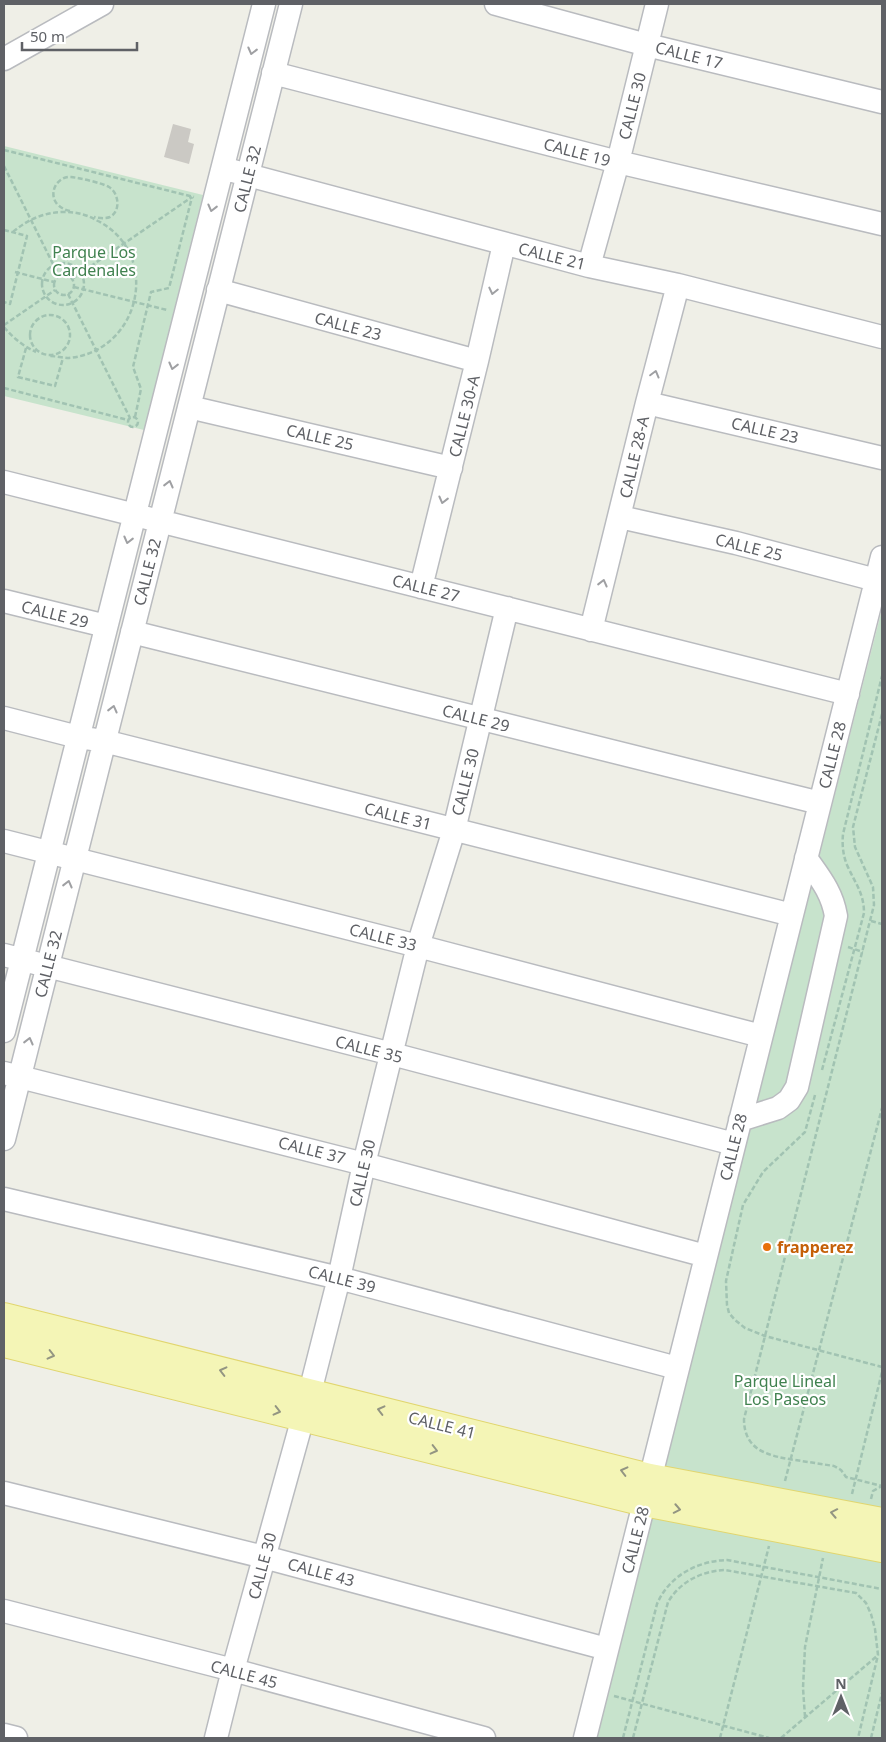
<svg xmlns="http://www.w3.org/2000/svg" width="886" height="1742" viewBox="0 0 886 1742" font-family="'Noto Sans',sans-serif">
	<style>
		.green { fill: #c7e3cc }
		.building { fill: #cbc9c4 }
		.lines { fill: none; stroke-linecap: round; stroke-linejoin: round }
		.minor-casing { stroke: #b9bbbf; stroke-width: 25 }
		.major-casing { stroke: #e1d66f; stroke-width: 30 }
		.path { stroke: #a1c3b2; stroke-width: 2.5; stroke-dasharray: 5 2.5; stroke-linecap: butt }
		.minor { stroke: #fff; stroke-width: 22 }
		.major { stroke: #f4f5b6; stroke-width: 28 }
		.oneway { stroke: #9fa0a3 }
		.oneway2 { stroke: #939582 }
		.food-dot { fill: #e8710a; stroke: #fff; stroke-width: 2 }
		.labels { text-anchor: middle; stroke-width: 4.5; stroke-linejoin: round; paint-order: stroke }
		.street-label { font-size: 16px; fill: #5f6166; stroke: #fff }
		.park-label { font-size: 16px; fill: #418250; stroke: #fff }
		.food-label { font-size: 16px; font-weight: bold; fill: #c56008; stroke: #fff; text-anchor: start }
	</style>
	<rect width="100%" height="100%" fill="#efefe7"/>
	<path class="green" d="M4,146L203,195L144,430L4,396Z
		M882,609V1511L664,1467Z
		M654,1516L882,1556V1738H591L645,1524Z"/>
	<path class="building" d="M173,124L191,129L188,142L194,144L189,164L164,157Z"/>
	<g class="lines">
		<g class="minor-casing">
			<path id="minor" d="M496,4L647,45L882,102
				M4,59L102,4
				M273,73L618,162L882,224
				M233,171L589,266L678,285L882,337
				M589,266L618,162L657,4
				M218,290L477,361
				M647,403L882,458
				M189,407L451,468
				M4,482L848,694
				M620,517L736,543L876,580
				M421,587L477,361L504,244
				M4,601L106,626
				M591,630L647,403L678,285
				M132,632L820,803
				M4,718L78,737L104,741L792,915
				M4,841L418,946L761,1036
				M4,955L392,1054L734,1144
				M4,1031L264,4
				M4,1073L364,1164L706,1256
				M740,1120L778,1108L789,1100L797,1087L836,916C832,892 820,878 806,858
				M4,1139L291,4
				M4,1199L339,1278L677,1368
				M4,1493L264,1557L607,1649
				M4,1611L233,1670L484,1738
				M4,1735L16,1738
				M216,1738L233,1670L310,1392L339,1278L364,1164L418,946L454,830L507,608
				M585,1738L882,557"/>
		</g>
		<g class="major-casing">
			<path id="major" d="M4,1317L650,1478L882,1522
				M4,1343L644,1502L882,1548"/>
		</g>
		<path class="path" d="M4,150L194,197
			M4,166L59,276
			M70,211C65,210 61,208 57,204C48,193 57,176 71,177C80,178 102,183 109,187C119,193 121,211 110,217C105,219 99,218 94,217
			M4,230L27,236L10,304L4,302
			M13,232C28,219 45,212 65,212C77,212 88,215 98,221C162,254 141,351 69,358C63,358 56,356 50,356
			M42 284a21 21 0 1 1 42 0a21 21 0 1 1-42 0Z
			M15,272L54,282
			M54 285a10 10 0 1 1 20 0a10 10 0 1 1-20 0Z
			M72,279L192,197
			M74,287L167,310
			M68,294L130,418
			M30 335a20 20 0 1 1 40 0a20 20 0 1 1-40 0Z
			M4,325L55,290
			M4,327C13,338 23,346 36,352
			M26,348L18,377L55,386L63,358
			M4,388L128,420
			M128 422a5 5 0 1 1 10 0a5 5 0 1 1-10 0Z
			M135,417L141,389L133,367L151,292L169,288L192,197
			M882,714L853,827L855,847L873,887L874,905L744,1419C744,1451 769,1456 795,1460C808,1462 821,1464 834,1466L841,1470L846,1477L882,1486
			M871,921L882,924
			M848,947L863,952
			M822,1070L864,913C864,893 855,883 847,865C843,855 842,845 843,834L882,676
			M815,1095L805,1132L763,1172L743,1205L726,1281L727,1305L729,1313L735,1320L745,1328L765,1336L882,1367
			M785,1481L882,1108
			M852,1494L882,1372
			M871,1499L873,1491L882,1486
			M614,1696L769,1738
			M805,1717L803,1688L805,1647L823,1558
			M623,1738L657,1604C669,1576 697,1561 727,1560L882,1589
			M633,1738L668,1602C680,1582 701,1571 725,1570L856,1593L866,1603L871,1614L875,1629L878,1655L858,1738
			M720,1738L769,1546
			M781,1738L877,1656
			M871,1738L882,1693"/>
		<use href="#minor" class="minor"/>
		<use href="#major" class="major"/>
	</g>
	<defs><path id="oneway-chevron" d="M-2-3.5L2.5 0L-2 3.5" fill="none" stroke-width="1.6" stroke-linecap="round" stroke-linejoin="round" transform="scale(1.25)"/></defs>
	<g class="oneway">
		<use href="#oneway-chevron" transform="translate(252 51) rotate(104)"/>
		<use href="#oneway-chevron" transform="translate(212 208) rotate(104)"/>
		<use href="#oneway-chevron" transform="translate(493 291) rotate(103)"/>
		<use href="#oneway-chevron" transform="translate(173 366) rotate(104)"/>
		<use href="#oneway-chevron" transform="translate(655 374) rotate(-75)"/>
		<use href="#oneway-chevron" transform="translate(169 484) rotate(-76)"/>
		<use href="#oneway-chevron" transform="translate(443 500) rotate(104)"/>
		<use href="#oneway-chevron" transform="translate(128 540) rotate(104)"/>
		<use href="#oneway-chevron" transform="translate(603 583) rotate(-76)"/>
		<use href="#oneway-chevron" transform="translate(113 709) rotate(-76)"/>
		<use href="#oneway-chevron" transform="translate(68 884) rotate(-76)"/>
		<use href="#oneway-chevron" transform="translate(29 1041) rotate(-76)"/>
	</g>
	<g class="oneway2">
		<use href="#oneway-chevron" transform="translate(51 1355) rotate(14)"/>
		<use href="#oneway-chevron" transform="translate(223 1371) rotate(-166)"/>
		<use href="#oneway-chevron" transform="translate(381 1410) rotate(-166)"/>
		<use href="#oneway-chevron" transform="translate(277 1411) rotate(14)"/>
		<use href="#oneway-chevron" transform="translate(434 1450) rotate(14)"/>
		<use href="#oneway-chevron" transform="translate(624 1471) rotate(-166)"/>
		<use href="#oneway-chevron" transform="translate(677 1509) rotate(11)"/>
		<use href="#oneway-chevron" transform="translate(834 1513) rotate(-169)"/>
	</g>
	<circle class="food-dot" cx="767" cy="1247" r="5"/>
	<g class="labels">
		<g class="street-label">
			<text transform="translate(689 55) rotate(14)" y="6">CALLE 17</text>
			<text transform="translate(632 106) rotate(-76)" y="6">CALLE 30</text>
			<text transform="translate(577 152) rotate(15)" y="6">CALLE 19</text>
			<text transform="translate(247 179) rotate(-76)" y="6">CALLE 32</text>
			<text transform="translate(552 256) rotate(14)" y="6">CALLE 21</text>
			<text transform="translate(348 326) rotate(15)" y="6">CALLE 23</text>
			<text transform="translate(464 416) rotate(-76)" y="6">CALLE 30-A</text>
			<text transform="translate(765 430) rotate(13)" y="6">CALLE 23</text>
			<text transform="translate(320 437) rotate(13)" y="6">CALLE 25</text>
			<text transform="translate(634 457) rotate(-77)" y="6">CALLE 28-A</text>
			<text transform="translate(749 547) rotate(14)" y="6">CALLE 25</text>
			<text transform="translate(147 572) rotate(-76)" y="6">CALLE 32</text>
			<text transform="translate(426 588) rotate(14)" y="6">CALLE 27</text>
			<text transform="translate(55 614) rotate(14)" y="6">CALLE 29</text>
			<text transform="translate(476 718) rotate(14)" y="6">CALLE 29</text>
			<text transform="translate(832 755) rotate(-76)" y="6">CALLE 28</text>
			<text transform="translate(465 782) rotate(-76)" y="6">CALLE 30</text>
			<text transform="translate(398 816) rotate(14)" y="6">CALLE 31</text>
			<text transform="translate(383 937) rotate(14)" y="6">CALLE 33</text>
			<text transform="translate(48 964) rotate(-76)" y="6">CALLE 32</text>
			<text transform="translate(369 1049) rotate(14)" y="6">CALLE 35</text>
			<text transform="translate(733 1147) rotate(-76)" y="6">CALLE 28</text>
			<text transform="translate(312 1150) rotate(14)" y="6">CALLE 37</text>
			<text transform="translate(362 1173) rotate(-77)" y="6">CALLE 30</text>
			<text transform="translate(342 1279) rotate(14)" y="6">CALLE 39</text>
			<text transform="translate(442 1425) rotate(14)" y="6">CALLE 41</text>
			<text transform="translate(635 1540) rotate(-76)" y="6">CALLE 28</text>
			<text transform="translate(262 1566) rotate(-75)" y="6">CALLE 30</text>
			<text transform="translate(321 1572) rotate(15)" y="6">CALLE 43</text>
			<text transform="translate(244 1674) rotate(15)" y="6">CALLE 45</text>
		</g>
		<g class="park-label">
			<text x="94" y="258">Parque Los<tspan x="94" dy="18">Cardenales</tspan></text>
			<text x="785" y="1387">Parque Lineal<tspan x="785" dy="18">Los Paseos</tspan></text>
		</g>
		<g class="food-label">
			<text x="777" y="1253">frapperez</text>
		</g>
	</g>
	<rect width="886" height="1742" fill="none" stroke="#5f6166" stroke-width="10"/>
	<g transform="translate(841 1697)" stroke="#ffffff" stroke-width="4" paint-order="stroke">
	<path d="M0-4L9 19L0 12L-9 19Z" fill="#5f6166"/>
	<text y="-8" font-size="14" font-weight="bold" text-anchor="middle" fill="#5f6166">N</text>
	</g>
	<path d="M22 42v8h115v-8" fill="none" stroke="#5f6166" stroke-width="2.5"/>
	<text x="30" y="42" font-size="15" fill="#5f6166" stroke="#ffffff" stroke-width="4" paint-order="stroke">50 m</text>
</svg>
